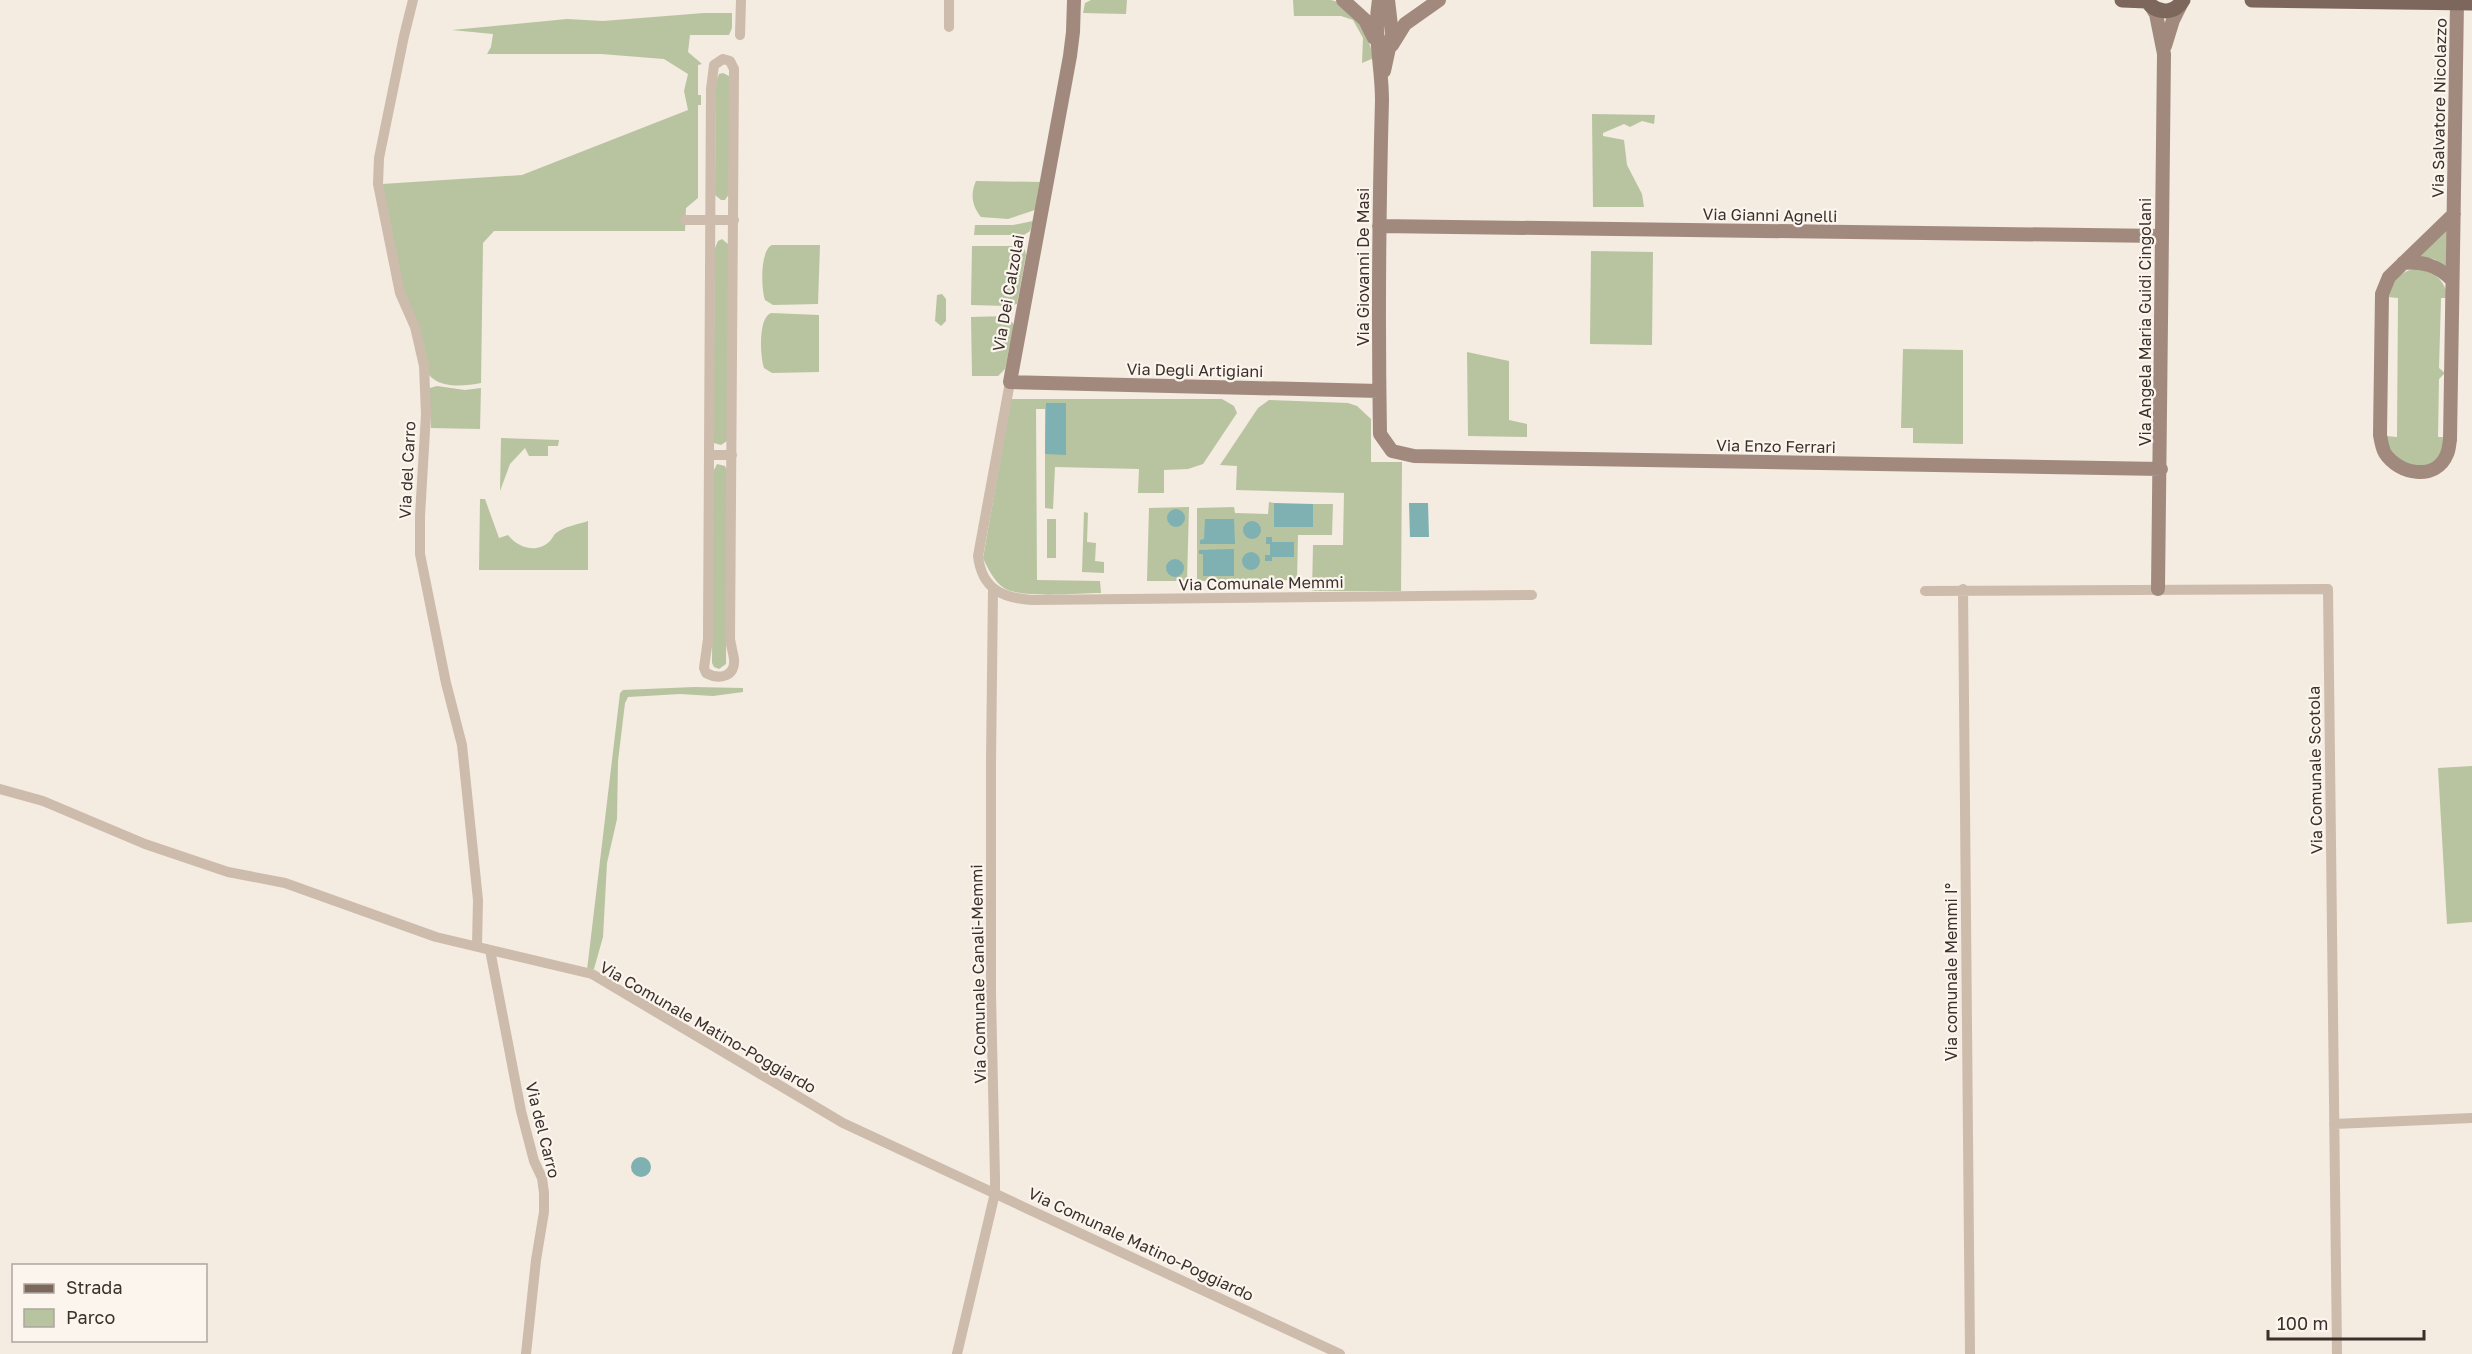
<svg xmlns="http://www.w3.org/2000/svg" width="2472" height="1354" viewBox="0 0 2472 1354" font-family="'Golos Text',sans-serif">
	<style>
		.green { fill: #b8c4a0 }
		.water { fill: #7fb0b2 }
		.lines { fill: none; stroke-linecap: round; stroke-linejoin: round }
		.street { stroke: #cdbbac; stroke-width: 10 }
		.secondary { stroke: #a18a7d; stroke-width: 14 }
		.primary { stroke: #7d675c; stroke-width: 15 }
		.labels { text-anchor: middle; stroke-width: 4.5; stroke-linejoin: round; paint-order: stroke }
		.street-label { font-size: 16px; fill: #3b302b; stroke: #fbf5ee }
	</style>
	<rect width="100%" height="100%" fill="#f4ebe1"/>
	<path class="green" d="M1091,0H1127L1126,14L1083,13L1085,3Z
		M1293,0C1305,0 1319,0 1331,0C1356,5 1368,37 1374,58L1362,63L1363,38L1353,20L1341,16H1294Z
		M704,13H732V28L729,35H690L688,52L702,64L698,65V95H701V105H698V198L686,208L685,231H494L483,243L481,383C465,386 441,389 429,375L404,295L382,184L522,175L688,110L684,91L688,74L664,59L601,54H487L491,47L493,34L452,30L567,19L603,21Z
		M723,73L729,76V194L725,200H721L715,195L716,81L719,74Z
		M1592,114L1655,115L1654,124L1642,121L1630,127L1624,124L1603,133V136L1624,140L1627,165L1642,194L1644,207H1593Z
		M976,181L1041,182L1035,210L1008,219L981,217C972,206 970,194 976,181Z
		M1033,221L1030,231L1024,235H974L975,225H1013Z
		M2447,228L2446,268L2434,259L2417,257Z
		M722,239L729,245L727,441L721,445L714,443L713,439L715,248L718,241Z
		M772,245H820L818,304L773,305L765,300C761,289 760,250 772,245Z
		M972,246H1019L1025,250L1026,255L1017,304L1006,306L971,305Z
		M1591,251L1653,252L1652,345L1590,344Z
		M2412,269C2431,269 2445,278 2448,298H2441L2439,368L2445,373L2439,379L2438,437H2445C2448,475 2394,476 2386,436L2397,437L2398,298L2388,297C2392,281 2397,275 2412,269Z
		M942,294L946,299V321L941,326L935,321L937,295Z
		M771,313L819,315V372L772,373L764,368C760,356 758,318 771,313Z
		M1007,316L1014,325L1005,369L998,376H972L971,317Z
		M1903,349L1963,350V444L1913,443V428H1901Z
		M1467,352L1509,361V420L1527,424V437L1468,436Z
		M437,386L465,390L481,388L480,429L431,428L429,391L430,388Z
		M1011,399H1222L1234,406L1237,413L1203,464L1188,469L1164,470V493H1138L1139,469L1055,467L1053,509L1045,508V409H1036L1037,580L1100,581L1101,593C1080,593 1021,599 1004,588C994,581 988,569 983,558Z
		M1269,400L1348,403L1357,406L1371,419V462H1402L1401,591H1312L1313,545H1343L1344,493L1236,490L1237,466L1220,465L1258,408Z
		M501,438L559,440L558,446H548V456H529L525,448L510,464L500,491Z
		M717,464L725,466L727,470L726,664L719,669L714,667L712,663L713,472Z
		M480,499H485L499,538L508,535C518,548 537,554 550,541C553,538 553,535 556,533C563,527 579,524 588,521V570H479Z
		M1269,502L1274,503V526H1313V504H1333L1332,535H1298L1297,580L1197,581V508L1234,507L1235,513L1268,514Z
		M1189,507L1187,581H1147L1149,508Z
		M1084,512L1088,513L1087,542L1096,543L1095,561L1104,562V573L1082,572Z
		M1047,519H1056V558H1047Z
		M694,687L743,688V692L713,696L680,694L628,697L625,703L618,761L617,819L607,863L603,937L594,969L587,970L620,693L623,690Z
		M2472,766V922L2447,924L2438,768Z"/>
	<path class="water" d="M1046,403H1066V455L1045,454Z
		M1274,503L1313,504V527H1274Z
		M1409,503H1428L1429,537H1410Z
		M1167 518a9 9 0 1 1 18 0a9 9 0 1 1-18 0Z
		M1205,519H1234L1235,544H1200V540L1204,539Z
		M1243 530a9 9 0 1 1 18 0a9 9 0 1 1-18 0Z
		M1266,537H1272V542H1294V557H1272V561H1265V555H1270V544H1266Z
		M1234,549V576H1203V554H1199V550Z
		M1242 561a9 9 0 1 1 18 0a9 9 0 1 1-18 0Z
		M1166 568a9 9 0 1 1 18 0a9 9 0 1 1-18 0Z
		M631 1167a10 10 0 1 1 20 0a10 10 0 1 1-20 0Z"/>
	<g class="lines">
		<path class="street" d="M413,0L404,36L379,158L378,184L400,293L415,327L424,366L426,414L420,516V554L446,683L462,745L478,900L477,946
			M949,27V0
			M740,35L741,0
			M723,59L730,61L734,69L730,639C731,646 733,652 734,659C736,677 719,680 706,673L704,668L708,639L711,89L714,65Z
			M685,220H734
			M1010,382L978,556C982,589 1002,598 1032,600L1532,595
			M709,455H732
			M1963,589L1970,1354
			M1925,591L2328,589L2337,1354
			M0,789L43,801L145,844L228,872L285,883L436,937L592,974L843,1123L1340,1354
			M490,950L521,1111L534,1161L542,1178L544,1193V1212L536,1260L526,1354
			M2334,1124L2472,1118
			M957,1354L995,1193V1178L991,995V761L993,589"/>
		<path class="secondary" d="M1074,0L1073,32L1070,56L1010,382L1379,391
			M1343,0L1365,20L1374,38
			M1379,0C1373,34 1382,66 1382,100C1379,211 1378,322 1380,434L1392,451L1414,456L2161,469
			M2151,6L2156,14L2164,54L2158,589
			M1392,45L1405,24L1439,0
			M2165,46L2173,20L2181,4
			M1384,71L1392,34L1388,0
			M2454,214L2389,277L2382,294L2380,435C2381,441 2382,448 2385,453C2398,474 2436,482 2447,454C2449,450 2449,445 2450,440L2457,3
			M1379,226L2161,236
			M2403,263C2424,261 2438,266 2452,280"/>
		<path class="primary" d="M2122,0L2147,1
			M2146,0C2156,14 2174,15 2183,0
			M2252,0L2472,3"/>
	</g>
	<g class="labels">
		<g class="street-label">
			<text transform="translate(2439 108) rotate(-89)" y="6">Via Salvatore Nicolazzo</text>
			<text transform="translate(1770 215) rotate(1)" y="6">Via Gianni Agnelli</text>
			<text transform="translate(1363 267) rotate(-90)" y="6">Via Giovanni De Masi</text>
			<text transform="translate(1008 293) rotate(-80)" y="6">Via Dei Calzolai</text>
			<text transform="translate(2145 322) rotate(-90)" y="6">Via Angela Maria Guidi Cingolani</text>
			<text transform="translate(1195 370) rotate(1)" y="6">Via Degli Artigiani</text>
			<text transform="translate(1776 446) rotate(1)" y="6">Via Enzo Ferrari</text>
			<text transform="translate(407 470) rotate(-87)" y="6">Via del Carro</text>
			<text transform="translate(1261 583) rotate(-1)" y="6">Via Comunale Memmi</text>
			<text transform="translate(2315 770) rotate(-91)" y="6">Via Comunale Scotola</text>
			<text transform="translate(1951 972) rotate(-90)" y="6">Via comunale Memmi I°</text>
			<text transform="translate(978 974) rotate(-91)" y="6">Via Comunale Canali-Memmi</text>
			<text transform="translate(708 1027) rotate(30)" y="6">Via Comunale Matino-Poggiardo</text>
			<text transform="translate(543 1130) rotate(76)" y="6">Via del Carro</text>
			<text transform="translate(1141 1244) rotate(25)" y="6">Via Comunale Matino-Poggiardo</text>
		</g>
	</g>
	<rect x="12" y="1264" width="195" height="78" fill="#fbf5ee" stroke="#aea6a0" stroke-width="1.5"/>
	<rect x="24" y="1284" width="30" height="9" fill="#7d675c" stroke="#aea6a0" stroke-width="1.5"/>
	<text x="66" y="1294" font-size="18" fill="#3b302b">Strada</text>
	<rect x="24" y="1309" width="30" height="18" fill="#b8c4a0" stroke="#aea6a0" stroke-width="1.5"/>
	<text x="66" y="1324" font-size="18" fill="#3b302b">Parco</text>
	<path d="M2268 1330v9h156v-9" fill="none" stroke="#3b302b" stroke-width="3"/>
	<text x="2277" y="1330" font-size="18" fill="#3b302b" stroke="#fbf5ee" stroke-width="4.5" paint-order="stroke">100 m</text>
</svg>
